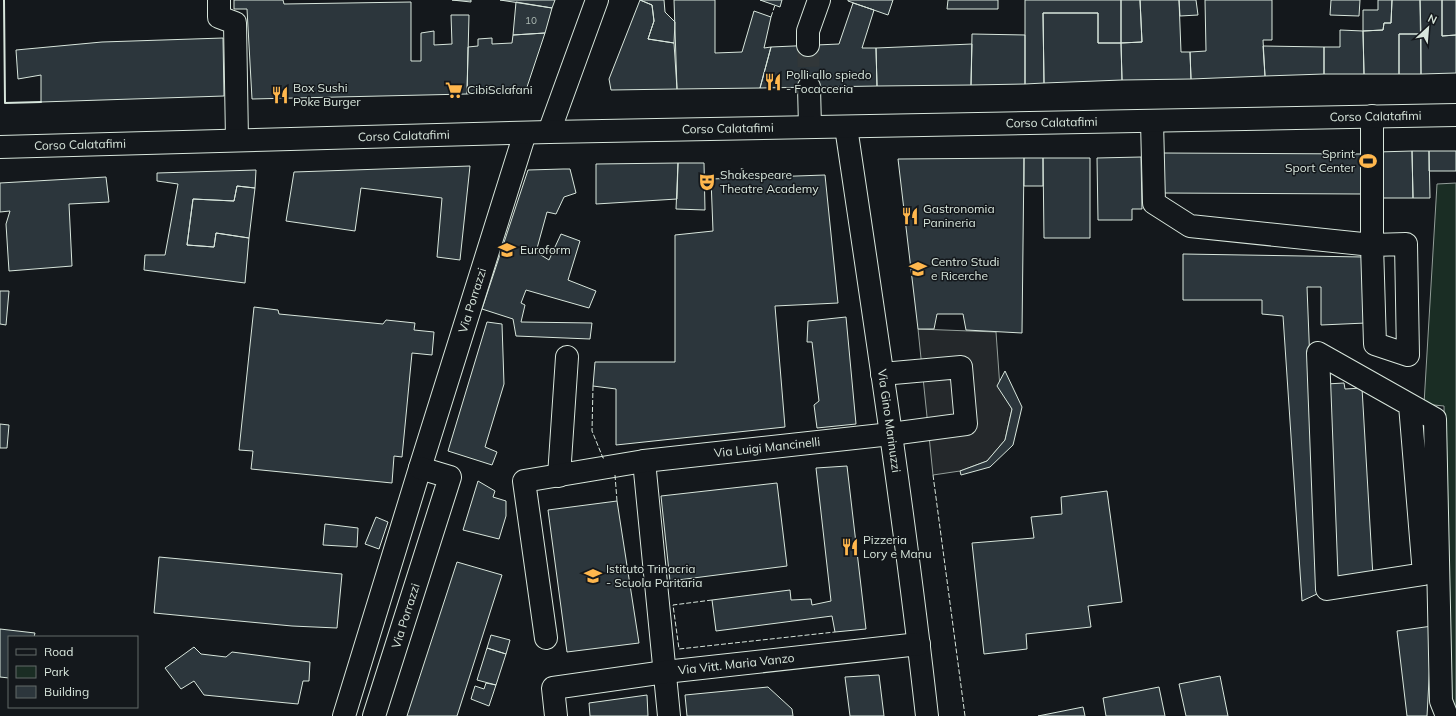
<svg xmlns="http://www.w3.org/2000/svg" width="1456" height="716" viewBox="0 0 1456 716" font-family="Mulish,sans-serif">
	<style>
		.green { fill: #1a2d24; stroke: #939e99 }
		.parking { fill: #24282b; stroke: #939e99 }
		.building { fill: #2c363c; stroke: #d8e6dc }
		.lines { fill: none; stroke-linecap: round; stroke-linejoin: round }
		.minor-tunnel { stroke: #313739; stroke-width: 22; stroke-dasharray: 22 11; stroke-linecap: butt }
		.minor-casing { stroke: #d8e6dc; stroke-width: 24 }
		.major-casing { stroke: #d8e6dc; stroke-width: 24 }
		.path { stroke: #9da8a2; stroke-width: 2.5; stroke-dasharray: 3 2; stroke-linecap: butt }
		.minor { stroke: #14181c; stroke-width: 22 }
		.major { stroke: #14181c; stroke-width: 22 }
		.fence { stroke: #d8e6dc; stroke-width: 1; stroke-dasharray: 5 2; stroke-linecap: butt }
		.wall { stroke: #d8e6dc; stroke-width: 2 }
		.labels { text-anchor: middle; stroke-width: 3; stroke-linejoin: round; paint-order: stroke }
		.number-label { font-size: 10px; fill: #adbab4 }
		.poi-label { font-size: 12px; fill: #d8e6dc; stroke: #14181c; text-anchor: start }
		.street-label { font-size: 12px; fill: #d8e6dc; stroke: #14181c }
	</style>
	<rect width="100%" height="100%" fill="#14181c"/>
	<path class="green" d="M1456,183V713L1451,698L1444,406L1424,404L1437,184Z"/>
	<path class="parking" d="M918,329L996,332L1000,388L1012,409L1005,440L987,461L960,471L933,475Z"/>
	<path class="building" d="M234,0H283L284,4L411,2V61H421V33L434,31V45L452,44L451,15H469L467,94L252,99L247,9H234Z
		M452,0H471V2Z
		M500,0H555L552,8Z
		M640,0H664L665,12L675,22L674,43L648,39L654,21L652,5Z
		M640,0L652,5L654,21L648,39L674,43L677,89L611,90L609,79Z
		M674,0H715V53L742,52L754,11L771,17L764,48L771,47L760,88L677,89Z
		M760,0H782L780,7Z
		M848,0H893L888,15L848,1Z
		M948,0H998V9H947Z
		M1025,0H1121V43H1098V13H1043L1044,83L1025,84Z
		M1121,0H1140L1142,42L1121,43Z
		M1140,0H1179L1181,52H1190L1191,79L1122,80L1121,43L1142,42Z
		M1179,0H1196L1198,15L1180,16Z
		M1205,0H1272V40H1263L1265,76L1191,79L1190,52L1206,51Z
		M1331,0H1360L1359,16L1330,15Z
		M1378,0H1392L1391,23H1384L1383,30L1363,31V10H1378Z
		M1392,0H1420L1421,34H1399V74H1364L1363,31L1383,30L1384,23H1391Z
		M1420,0H1442V36L1456,35V73L1421,74Z
		M1442,0H1456V35L1442,36Z
		M516,2L552,8L545,33L513,35Z
		M853,3L874,10L862,48H876L877,86L760,88L771,47L839,44Z
		M1043,13H1098V43H1121L1122,80L1044,83Z
		M1340,30L1363,31L1364,74H1324V47H1340Z
		M545,33L525,93L467,94L468,47L478,46V39L492,38V44L512,43L513,35Z
		M972,34L1025,35V84L971,85Z
		M1399,34H1421V74H1399Z
		M223,38L224,96L41,102V75L18,79L16,50L102,42Z
		M972,44L971,85L877,86L876,48Z
		M1263,46L1324,47V74L1265,76Z
		M1412,151L1413,198H1378L1377,152Z
		M1412,151H1429L1430,198H1413Z
		M1429,151H1456V171H1429Z
		M1163,153L1362,154V194L1163,193Z
		M1141,157L1142,209H1132V220H1098L1097,158Z
		M1024,158L1022,333L966,330L963,314H937L934,329H918L898,159Z
		M1024,158H1043V186H1024Z
		M1043,158H1090V238H1044Z
		M678,163L677,199L596,204V164Z
		M678,163H704L705,210L676,209Z
		M470,166L460,260L437,257L442,198L361,188L355,231L286,221L294,172Z
		M563,169H570L576,193L564,197L556,214L547,212L536,252L549,260L561,234L580,241L568,280L596,291L589,308L526,290L521,303L525,305L521,322L592,323L590,339L516,336L513,319L482,309L528,170Z
		M256,170L255,188L237,186L234,201L193,199L187,245L214,247L216,233L249,238L245,283L144,270L145,255H165L178,184L157,181V173Z
		M825,175L838,303L775,306L785,427L616,445V389L593,386L595,362H675V235L713,231L711,179Z
		M106,177L109,202L69,204L72,266L9,271L6,224L10,211L0,212V183Z
		M237,186L255,188L249,238L216,233L214,247L187,245L193,199L234,201Z
		M1183,254L1364,257L1366,323L1321,325V287H1307L1319,593L1302,601L1283,316L1262,314V300H1183Z
		M0,291H9L6,325L0,324Z
		M254,307L278,310L279,314L383,324L386,320L415,323L414,330L434,332L432,355L412,353L402,457L394,456L392,483L251,469L253,451L239,450Z
		M846,317L856,424L817,428L814,405L819,401L812,342H807L808,321Z
		M487,322L502,324L504,384L485,447L497,452L492,465L448,451Z
		M1005,371L1022,407L1013,445L990,467L961,475L960,471L987,461L1005,440L1012,409L997,386Z
		M1344,383L1345,389L1362,388L1373,577L1337,579L1326,384Z
		M0,424L9,425L7,448H0Z
		M847,466L866,629L835,632L832,616L716,631L712,600L790,590L791,600L811,599L812,605L831,601L816,468Z
		M478,481L495,491L493,497L506,501V516L499,539L463,530Z
		M777,483L787,566L670,581L661,496Z
		M1107,491L1122,602L1088,606L1091,627L1026,634L1027,649L984,654L972,543L1034,538L1031,517L1062,514L1061,497Z
		M617,501L639,643L567,652L548,510Z
		M376,517L388,522L379,549L365,544Z
		M325,524L358,528L357,547L323,545Z
		M159,557L342,574L337,628L292,626L154,613Z
		M457,562L502,575L457,716H407Z
		M1432,626L1427,716H1407L1397,631Z
		M0,629L35,633L34,637H9V678L0,677Z
		M491,635L510,640L506,654L487,648Z
		M194,647L201,654L226,657L232,652L310,662L309,681H303L298,704L204,695L194,681L181,689L165,668Z
		M487,648L506,654L496,685L477,680Z
		M879,675L884,716H850L845,677Z
		M1220,676L1228,716H1186L1179,684Z
		M486,683L496,685L489,706L471,699L475,686L484,689Z
		M768,687L792,709L793,716H687L685,695Z
		M1159,687L1165,716H1106L1103,698Z
		M647,695L648,716H590L589,703Z
		M1083,707L1085,716H1038Z"/>
	<g class="lines">
		<path class="minor-tunnel" d="M808,45L809,87"/>
		<g class="minor-casing">
			<g id="minor">
				<path d="M219,0V17L235,23L237,140"/>
				<path d="M808,45V31L819,0"/>
				<path d="M809,87L810,127"/>
				<path d="M1152,121L1154,203L1190,226L1372,245L1375,344L1408,355L1406,244L1372,245V116"/>
				<path id="s1" d="M846,127C875,323 905,519 927,716"/>
				<path d="M549,132L597,0"/>
				<path d="M1410,405L1424,574L1327,589L1318,353L1435,419L1441,701L1447,716"/>
				<path d="M644,461L669,716"/>
				<path d="M559,476L567,357"/>
				<path id="s2" d="M546,638L524,481L644,461L891,434L966,424L961,367L882,374"/>
				<path id="s3" d="M344,716L420,468L525,133"/>
				<path id="s4" d="M374,716L450,477L420,468"/>
				<path id="s5" d="M556,716L553,688L665,672L919,644"/>
			</g>
		</g>
		<g class="major-casing">
			<g id="major">
				<path id="s6" d="M0,147L549,132L1456,115"/>
			</g>
		</g>
		<path class="path" d="M742,168L743,178"/>
		<use href="#minor" class="minor"/>
		<use href="#major" class="major"/>
		<path class="fence" d="M771,17L775,5
			M593,386L592,431L603,458H605
			M615,475L617,501
			M933,475L965,716
			M712,600L673,605L679,649L835,632"/>
		<path class="wall" d="M4,0L5,103L41,102"/>
	</g>
	<defs>
		<g id="restaurant-bare" transform="scale(1.38)"><path d="M-5-6h1v4h1v-4h1v4h1v-4h1v5L-1.5 .5V6h-2V.5L-5-1ZM5-6V6H3V1.5H1.5Q1.5-4 5-6Z" fill="#ffb74d" stroke="#14181c" stroke-width="2.5" paint-order="stroke"/></g>
		<g id="supermarket-bare" transform="scale(1.38)"><path d="M-6-5.5h2.5l.6 2H6L4.5 2H-2.5L-4.4-4H-6ZM-1.5 3.2a1.3 1.3 0 1 0 .1 0ZM3 3.2a1.3 1.3 0 1 0 .1 0Z" fill="#ffb74d" stroke="#14181c" stroke-width="2.5" paint-order="stroke"/></g>
		<g id="stadium-bare" transform="scale(1.38)"><path d="M0-5a6.5 5 0 1 0 0 10a6.5 5 0 1 0 0-10ZM-3.5-1.8h7v3.6h-7Z" fill="#ffb74d" stroke="#14181c" stroke-width="2.5" paint-order="stroke"/></g>
		<g id="theatre-bare" transform="scale(1.38)"><path d="M-5-5.5Q0-4 5-5.5V0Q5 5 0 6Q-5 5-5 0ZM-3.3-2.5H-1v1.5H-3.3ZM1-2.5H3.3v1.5H1ZM-2.8 1Q0 5.5 2.8 1Z" fill="#ffb74d" stroke="#14181c" stroke-width="2.5" paint-order="stroke"/></g>
		<g id="school-bare" transform="scale(1.38)"><path d="M0-5L7-2L0 1L-7-2ZM-4 1L0 2.5L4 1V4Q0 6-4 4Z" fill="#ffb74d" stroke="#14181c" stroke-width="2.5" paint-order="stroke"/></g>
	</defs>
	<g fill-rule="evenodd">
		<use href="#restaurant-bare" x="773" y="82"/>
		<use href="#supermarket-bare" x="454" y="90"/>
		<use href="#restaurant-bare" x="280" y="95"/>
		<use href="#stadium-bare" x="1368" y="161"/>
		<use href="#theatre-bare" x="707" y="182"/>
		<use href="#restaurant-bare" x="910" y="216"/>
		<use href="#school-bare" x="507" y="250"/>
		<use href="#school-bare" x="918" y="269"/>
		<use href="#restaurant-bare" x="850" y="547"/>
		<use href="#school-bare" x="593" y="576"/>
	</g>
	<g class="labels">
		<g class="number-label">
			<text x="531" y="24">10</text>
		</g>
		<g class="poi-label">
			<text x="786" y="79">Polli allo spiedo<tspan x="786" dy="14">- Focacceria</tspan></text>
			<text x="293" y="92">Box Sushi<tspan x="293" dy="14">Poke Burger</tspan></text>
			<text x="467" y="94">CibiSclafani</text>
			<text x="1355" y="158" text-anchor="end">Sprint<tspan x="1355" dy="14">Sport Center</tspan></text>
			<text x="720" y="179">Shakespeare<tspan x="720" dy="14">Theatre Academy</tspan></text>
			<text x="923" y="213">Gastronomia<tspan x="923" dy="14">Panineria</tspan></text>
			<text x="520" y="254">Euroform</text>
			<text x="931" y="266">Centro Studi<tspan x="931" dy="14">e Ricerche</tspan></text>
			<text x="863" y="544">Pizzeria<tspan x="863" dy="14">Lory e Manu</tspan></text>
			<text x="606" y="573">Istituto Trinacria<tspan x="606" dy="14">- Scuola Paritaria</tspan></text>
		</g>
		<g class="street-label">
			<text dy="4" stroke="none"><textPath href="#s6" startOffset="1376">Corso Calatafimi</textPath></text>
			<text dy="4" stroke="none"><textPath href="#s6" startOffset="1052">Corso Calatafimi</textPath></text>
			<text dy="4" stroke="none"><textPath href="#s6" startOffset="728">Corso Calatafimi</textPath></text>
			<text dy="4" stroke="none"><textPath href="#s6" startOffset="404">Corso Calatafimi</textPath></text>
			<text dy="4" stroke="none"><textPath href="#s6" startOffset="80">Corso Calatafimi</textPath></text>
			<text dy="4" stroke="none"><textPath href="#s3" startOffset="435">Via Porrazzi</textPath></text>
			<text dy="4" stroke="none"><textPath href="#s1" startOffset="297">Via Gino Marinuzzi</textPath></text>
			<text dy="4" stroke="none"><textPath href="#s2" startOffset="404">Via Luigi Mancinelli</textPath></text>
			<text dy="4" stroke="none"><textPath href="#s4" startOffset="105">Via Porrazzi</textPath></text>
			<text dy="4" stroke="none"><textPath href="#s5" startOffset="213">Via Vitt. Maria Vanzo</textPath></text>
		</g>
	</g>
	<rect x="8" y="636" width="130" height="72" fill="#14181c" stroke="#626a69"/>
	<rect x="16" y="649" width="20" height="6" fill="#14181c" stroke="#626a69"/>
	<text x="44" y="656" font-size="12" fill="#d8e6dc">Road</text>
	<rect x="16" y="666" width="20" height="12" fill="#1a2d24" stroke="#626a69"/>
	<text x="44" y="676" font-size="12" fill="#d8e6dc">Park</text>
	<rect x="16" y="686" width="20" height="12" fill="#2c363c" stroke="#626a69"/>
	<text x="44" y="696" font-size="12" fill="#d8e6dc">Building</text>
	<g transform="translate(1428 28) rotate(26)" stroke="#14181c" stroke-width="3" paint-order="stroke">
	<path d="M0-3L7 15L0 10L-7 15Z" fill="#d8e6dc"/>
	<text y="-6" font-size="11" font-weight="bold" text-anchor="middle" fill="#d8e6dc">N</text>
	</g>
</svg>
